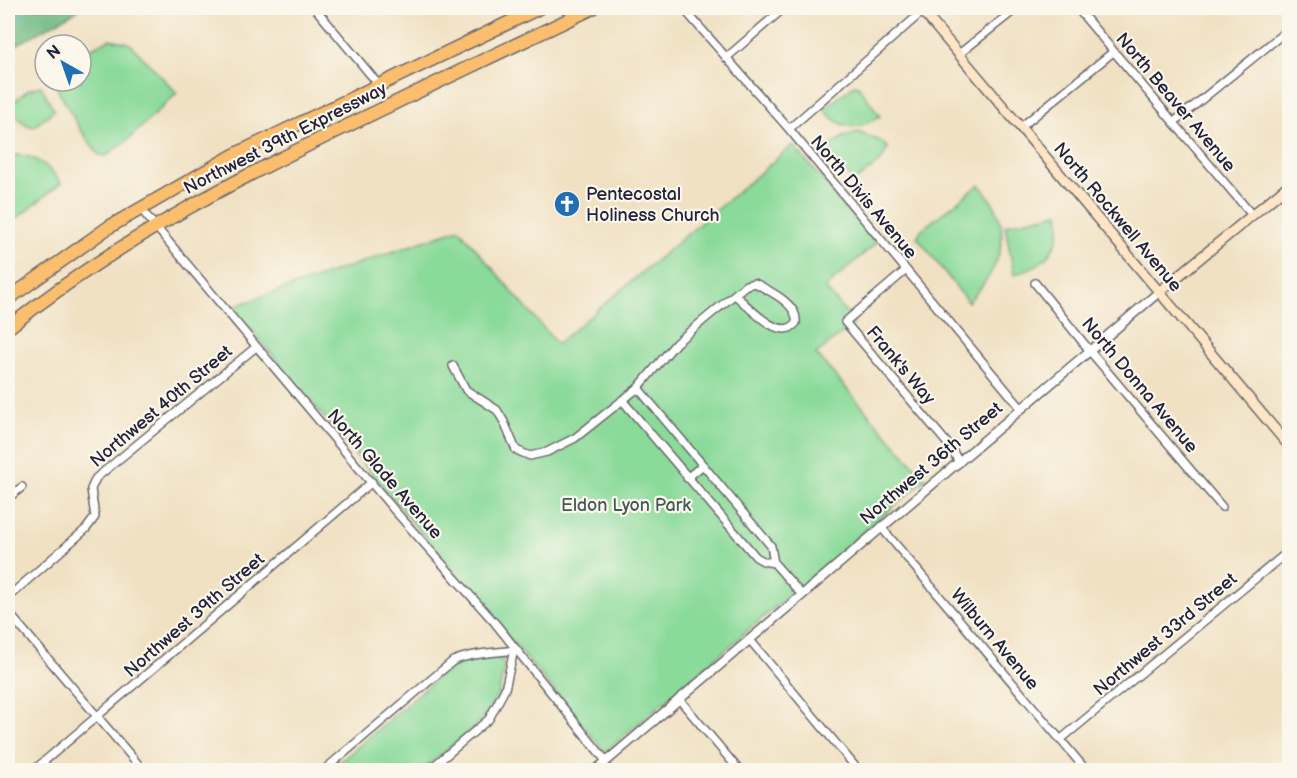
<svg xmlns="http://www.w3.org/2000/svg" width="1297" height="778" viewBox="0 0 1297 778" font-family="'Balsamiq Sans',sans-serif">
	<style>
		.green { fill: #8ada9a; stroke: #567e6a; stroke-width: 1.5 }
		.forest { fill: #6fba82; stroke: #486e5e; stroke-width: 1.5 }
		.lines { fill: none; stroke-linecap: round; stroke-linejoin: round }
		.stream { stroke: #52c0c8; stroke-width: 1.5 }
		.minor-casing { stroke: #6a656b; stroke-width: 10 }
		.tertiary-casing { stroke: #6a656b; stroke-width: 11 }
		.secondary-casing { stroke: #6a656b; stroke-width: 12 }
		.trunk-casing { stroke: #6a656b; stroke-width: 15 }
		.minor { stroke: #fff; stroke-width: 7 }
		.tertiary { stroke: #fff; stroke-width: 8 }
		.secondary { stroke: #fde5c5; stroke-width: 9 }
		.trunk { stroke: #fabe6e; stroke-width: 12 }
		.labels { text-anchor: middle; stroke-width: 4.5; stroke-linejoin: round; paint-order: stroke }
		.street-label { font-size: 18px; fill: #22223b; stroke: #fbf7ec }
		.poi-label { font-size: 18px; fill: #22223b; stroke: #fbf7ec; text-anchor: start }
		.park-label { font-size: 18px; fill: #415958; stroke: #fbf7ec }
	</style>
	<rect width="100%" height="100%" fill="#fbf7ec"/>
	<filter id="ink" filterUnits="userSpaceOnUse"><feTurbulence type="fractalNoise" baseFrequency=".0167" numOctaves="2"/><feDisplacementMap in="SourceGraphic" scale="12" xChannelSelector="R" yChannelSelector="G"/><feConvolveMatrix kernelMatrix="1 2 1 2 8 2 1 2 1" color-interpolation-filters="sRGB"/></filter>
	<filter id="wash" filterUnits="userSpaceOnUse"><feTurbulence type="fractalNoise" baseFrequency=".008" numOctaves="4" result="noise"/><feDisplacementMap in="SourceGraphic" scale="24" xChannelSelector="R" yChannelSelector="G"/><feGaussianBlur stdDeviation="1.35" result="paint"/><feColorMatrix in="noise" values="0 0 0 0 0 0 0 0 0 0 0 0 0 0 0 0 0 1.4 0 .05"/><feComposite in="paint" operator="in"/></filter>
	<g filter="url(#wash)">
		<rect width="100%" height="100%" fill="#f0e1c3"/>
		<path class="green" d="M110,39L129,43L177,93L130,138L106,156L99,155L80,129L53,81H81V53Z
			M854,85L858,86L880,116C858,131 841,131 824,109Z
			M41,86L54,110L34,127C22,126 16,114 10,105L28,90Z
			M858,132L880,141L888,148L881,161L854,182L826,148L845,136Z
			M793,145L876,243L825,288L855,323L816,354L926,479L605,752L232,307L459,229L557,344Z
			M20,155C40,158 50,168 61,183L17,218H13L8,211V156Z
			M979,185C1017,224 1003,267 968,302L917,237L921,230Z
			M1059,213C1063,231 1056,251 1041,262C1034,268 1022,271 1014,275L1005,225Z
			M494,658L502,659L504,663L503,673L499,693L488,711L475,727L422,770H331L446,670L466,659Z"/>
		<path class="forest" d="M19,8H82L16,45L8,57V21Z"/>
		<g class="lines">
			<path class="stream" d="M8,31L29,8"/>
		</g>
	</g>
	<g filter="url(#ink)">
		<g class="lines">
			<g class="minor-casing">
				<path id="minor" d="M315,8L379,85
					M683,8L789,129L1021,408
					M1077,8L1252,215
					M959,54L1017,8
					M726,58L784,8
					M1174,122L1290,28
					M1021,127L1113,52
					M789,129L923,11
					M140,208L395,511L495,623L606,761
					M905,271L845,322L952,449L959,463
					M1035,283L1094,356L1222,507
					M453,366L466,390L497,410L504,422L516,450L530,456L547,452L575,438L638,388L676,343L746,285L755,283C769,291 799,304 796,323C780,343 748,306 735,295
					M638,388L771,546L774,563L802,595
					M622,400L756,557L763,561L774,563
					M687,478L703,465
					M8,498L22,487
					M881,527L1086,770
					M8,597L86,529L95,517L91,489L96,478L256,347
					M8,612L143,770
					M750,640L858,770
					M679,699L739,770
					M1060,740L1290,550
					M34,770L372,482
					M324,770L453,661C472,653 493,653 514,650L505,689L489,719L429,770"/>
			</g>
			<g class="tertiary-casing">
				<path id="tertiary" d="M596,770L1159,292"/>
			</g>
			<g class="secondary-casing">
				<path id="secondary" d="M920,8L1290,447
					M1159,292L1290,184"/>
			</g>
			<g class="trunk-casing">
				<path id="trunk" d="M8,299L109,227L234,155L539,8
					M8,328C120,238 246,174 376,112C448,77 521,42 593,8"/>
			</g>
			<use href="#minor" class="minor"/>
			<use href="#tertiary" class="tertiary"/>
			<use href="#secondary" class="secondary"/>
			<use href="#trunk" class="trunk"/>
		</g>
	</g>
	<defs>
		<g id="church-disc" transform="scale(1.35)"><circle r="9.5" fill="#1f6fb2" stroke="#fbf7ec"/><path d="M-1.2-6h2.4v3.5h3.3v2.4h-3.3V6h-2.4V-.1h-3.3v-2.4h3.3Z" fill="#fff"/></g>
	</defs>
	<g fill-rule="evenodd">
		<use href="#church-disc" x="567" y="204"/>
	</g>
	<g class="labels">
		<g class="street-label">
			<text transform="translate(1176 102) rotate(50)" y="6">North Beaver Avenue</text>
			<text transform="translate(285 138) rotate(-27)" y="6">Northwest 39th Expressway</text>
			<text transform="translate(864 197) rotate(50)" y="6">North Divis Avenue</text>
			<text transform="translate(1118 217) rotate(50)" y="6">North Rockwell Avenue</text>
			<text transform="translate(901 365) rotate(50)" y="6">Frank's Way</text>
			<text transform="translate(1140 385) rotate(50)" y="6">North Donna Avenue</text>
			<text transform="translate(161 406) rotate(-40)" y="6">Northwest 40th Street</text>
			<text transform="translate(931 463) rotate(-40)" y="6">Northwest 36th Street</text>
			<text transform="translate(385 474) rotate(49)" y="6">North Glade Avenue</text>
			<text transform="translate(194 615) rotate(-41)" y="6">Northwest 39th Street</text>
			<text transform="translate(1165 634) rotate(-40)" y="6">Northwest 33rd Street</text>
			<text transform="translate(995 639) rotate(50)" y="6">Wilburn Avenue</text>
		</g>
		<g class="poi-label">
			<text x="586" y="200">Pentecostal<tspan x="586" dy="21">Holiness Church</tspan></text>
		</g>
		<g class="park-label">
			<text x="626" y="511">Eldon Lyon Park</text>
		</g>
	</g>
	<rect width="1297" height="778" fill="none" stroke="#fbf7ec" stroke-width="30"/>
	<g transform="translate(63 63) rotate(320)"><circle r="28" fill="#fbf7ec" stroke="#a4a2a5" stroke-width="1.5"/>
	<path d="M0-4.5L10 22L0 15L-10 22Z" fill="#1f6fb2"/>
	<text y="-9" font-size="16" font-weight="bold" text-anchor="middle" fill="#22223b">N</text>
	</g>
</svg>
